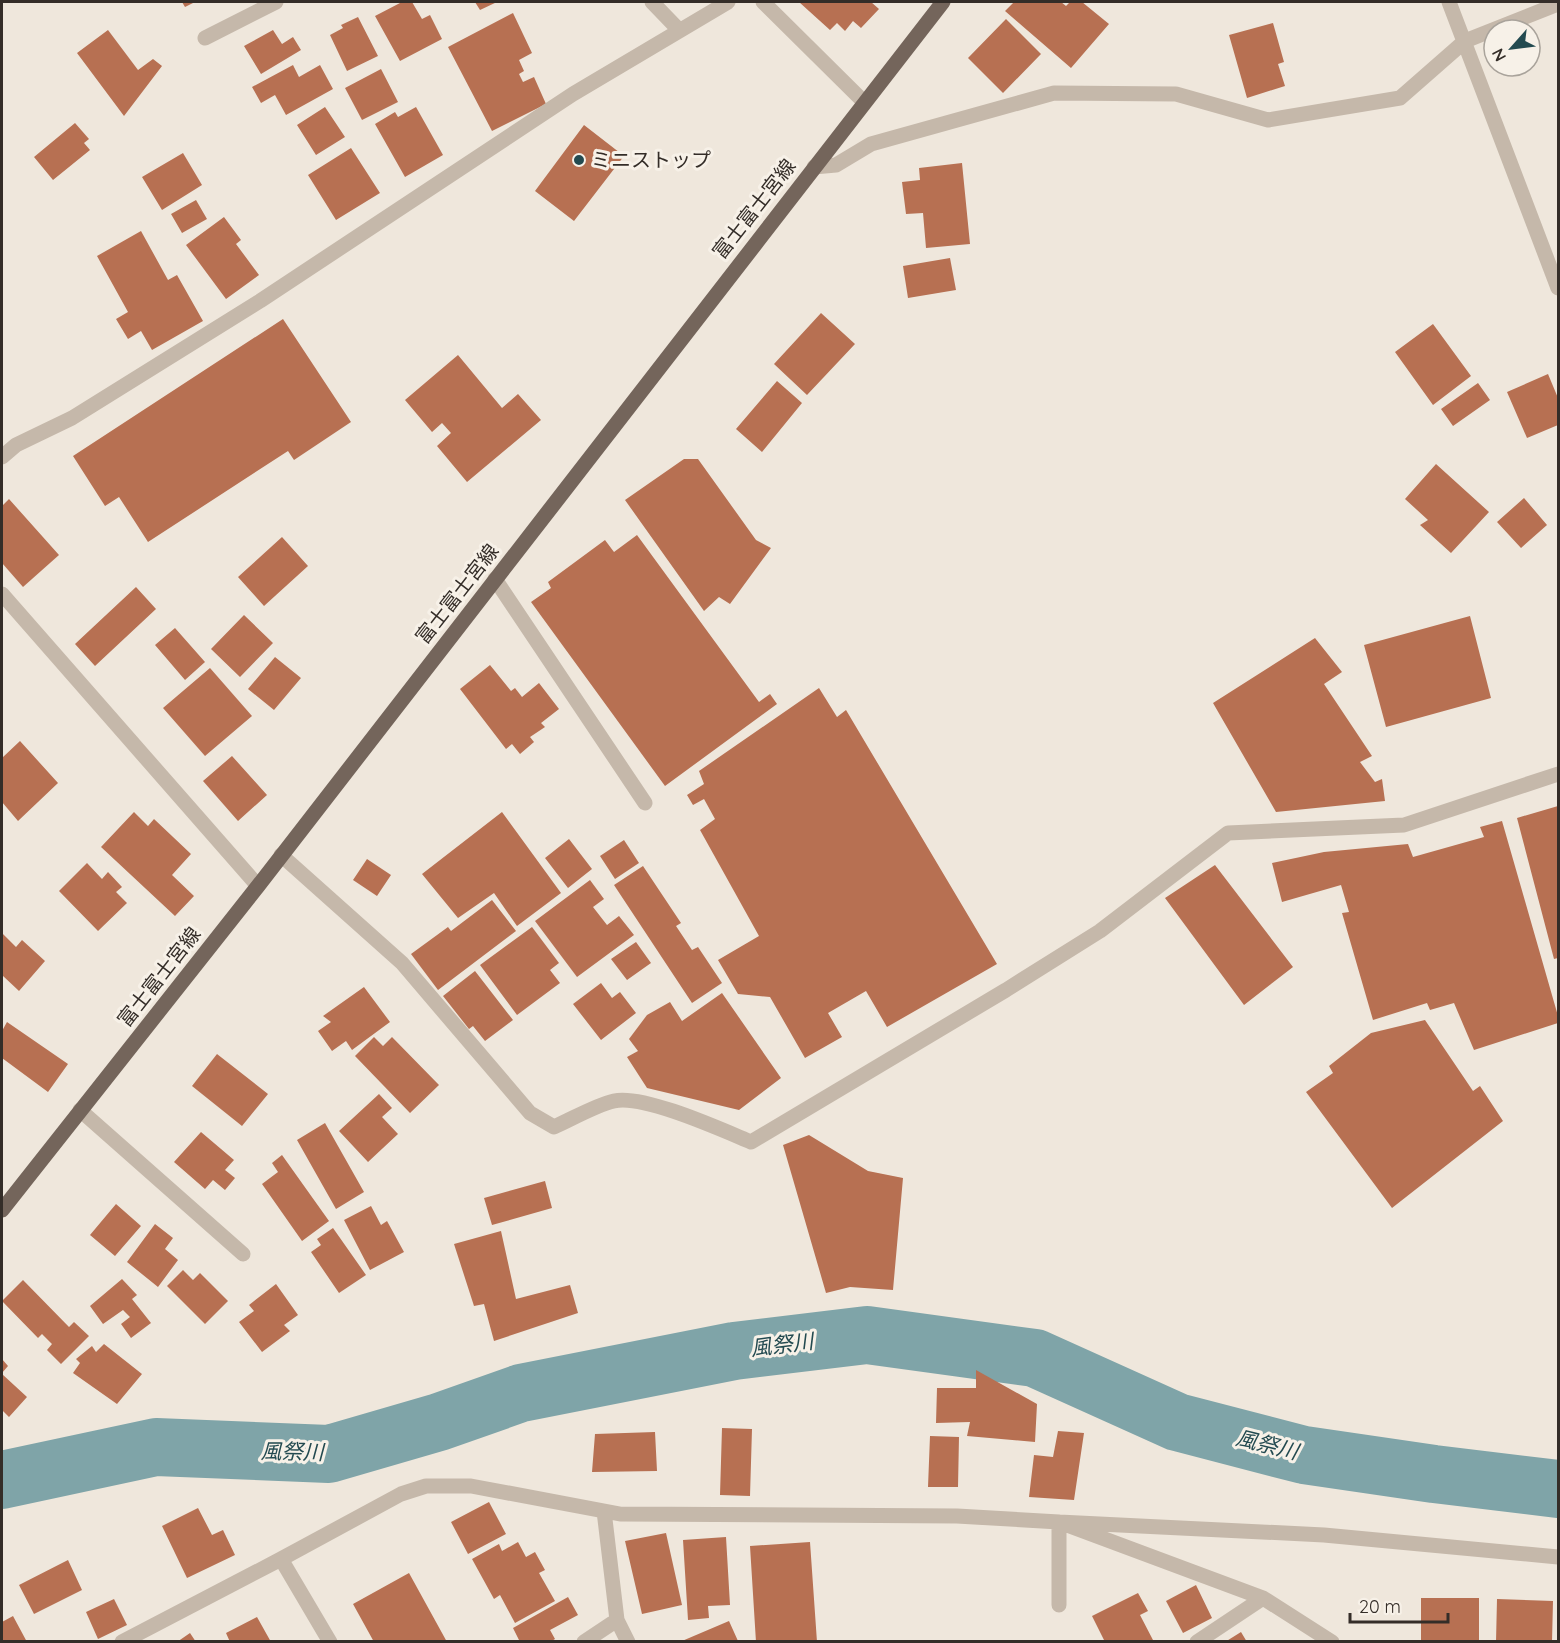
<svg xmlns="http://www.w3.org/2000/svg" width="1560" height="1643" viewBox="0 0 1560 1643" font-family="Quicksand,'Noto Sans JP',sans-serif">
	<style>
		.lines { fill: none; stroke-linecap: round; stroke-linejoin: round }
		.river { stroke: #7fa4a8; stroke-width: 58 }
		.building { fill: #b77052 }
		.minor { stroke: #c5b8aa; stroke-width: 15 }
		.major { stroke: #74655b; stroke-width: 15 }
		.poi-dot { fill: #234a50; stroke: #f7f1e8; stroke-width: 2 }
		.labels { text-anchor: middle; stroke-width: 6; stroke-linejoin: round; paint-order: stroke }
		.poi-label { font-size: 20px; fill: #342d28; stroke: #f7f1e8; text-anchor: start }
		.street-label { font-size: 20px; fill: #342d28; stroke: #f7f1e8 }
		.water-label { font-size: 21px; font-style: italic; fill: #234a50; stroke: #f7f1e8 }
	</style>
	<rect width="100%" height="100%" fill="#efe7dc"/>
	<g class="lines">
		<path class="river" d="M2,1480L156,1447L329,1454L439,1422L521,1393L734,1351L867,1335L1035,1358L1177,1422L1304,1455L1434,1474L1558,1489"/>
	</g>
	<path class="building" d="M182,2H195L185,7Z
		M399,2H412L422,19L430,15L442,39L400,61L375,16L400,3Z
		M475,2H497L480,10Z
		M799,2H871L879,9L861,28L853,21L845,31L837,23L830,30Z
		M1014,2H1061L1066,6L1070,2H1082L1109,24L1071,68L1005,11Z
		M513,13L532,53L519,60L524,71L519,74L523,82L534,77L546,104L492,131L448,47Z
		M358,17L378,56L347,71L330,35L343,28L341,25Z
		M1006,19L1041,54L1003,93L968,58Z
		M1273,23L1284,62L1278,64L1285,86L1247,98L1229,35Z
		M108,30L138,70L153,59L162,66L124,116L77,53Z
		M273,30L282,44L293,37L301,50L261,74L244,46Z
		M293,65L299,77L320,65L333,89L286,115L275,95L261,103L252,87Z
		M381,69L398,102L362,120L345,88Z
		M325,107L345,137L316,155L297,125Z
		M416,107L443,155L405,177L375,124L395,112L398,117Z
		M75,123L89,139L84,143L90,150L53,180L34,157Z
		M584,125L624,156L574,221L535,191Z
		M351,148L380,193L336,220L308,175Z
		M183,153L202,185L162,210L142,177Z
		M962,163L970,244L926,248L923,213L906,214L902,182L920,180L919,168Z
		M196,200L207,219L182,233L171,214Z
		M224,217L241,240L236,244L259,275L226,299L186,245Z
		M141,231L168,280L177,275L203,321L152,350L141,331L128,339L116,319L128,312L97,256Z
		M950,258L956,290L908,298L903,266Z
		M821,313L855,344L807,395L774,364Z
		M283,319L351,422L294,460L288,451L148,542L119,497L105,506L73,456Z
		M1433,324L1471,376L1433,405L1395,352Z
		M458,355L502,408L518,394L541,420L467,482L437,446L451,433L442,423L432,432L405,400Z
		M1548,374L1558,398V425L1527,438L1507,392Z
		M777,381L802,403L762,452L736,429Z
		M1478,383L1490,400L1453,426L1441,409Z
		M684,459H698L756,540L771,548L730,604L719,597L704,611L625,500Z
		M1436,464L1489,512L1451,553L1420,525L1428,520L1405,499Z
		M1524,498L1547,525L1521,548L1497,522Z
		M9,499L59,555L23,587L2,563V506Z
		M637,535L759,702L770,694L777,704L665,786L531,602L551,588L548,582L605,540L614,552Z
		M282,537L308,566L264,606L238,577Z
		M136,587L156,609L95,666L75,644Z
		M244,615L273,643L240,677L211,649Z
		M1470,616L1491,698L1386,727L1364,645Z
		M175,628L205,662L185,680L155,645Z
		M1315,638L1342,672L1324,684L1372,756L1360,762L1375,782L1382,779L1385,801L1276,812L1213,703Z
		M275,657L301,678L274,710L248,689Z
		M490,665L511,691L515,688L522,697L539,683L559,709L541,723L545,727L530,737L534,742L520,754L512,744L506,749L460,689Z
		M210,668L252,716L205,756L163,708Z
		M819,688L837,717L846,710L997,964L887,1027L866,991L828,1013L842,1037L805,1058L770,997L738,994L718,960L759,936L700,830L715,819L704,799L693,805L687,795L704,784L699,771Z
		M20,741L58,783L18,821L2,802V758Z
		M232,756L267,795L238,821L203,781Z
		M1558,806V958L1554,959L1517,818Z
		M134,812L148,826L154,819L191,854L172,875L194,896L175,916L101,847Z
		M502,812L561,893L517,926L494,893L458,918L422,874Z
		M1502,821L1558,1016V1023L1474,1050L1454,1003L1430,1010L1427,1003L1373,1020L1342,913L1349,912L1341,885L1282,902L1272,863L1324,852L1408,844L1413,857L1484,837L1480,827Z
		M569,839L592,869L568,888L545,858Z
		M624,840L639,863L615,879L600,856Z
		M367,859L391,875L377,896L353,880Z
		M87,863L102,879L108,872L122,887L116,892L127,903L98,931L59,891Z
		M1215,865L1293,967L1244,1005L1165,898Z
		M643,866L681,923L676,926L692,950L698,947L722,983L692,1003L614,885Z
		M590,880L604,899L593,907L607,925L619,916L634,935L577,977L535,921Z
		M492,900L516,931L438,990L411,954L448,927L451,931Z
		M532,927L559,963L550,970L560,983L517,1015L480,965Z
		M2,933L16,947L22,940L45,961L19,991L2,975Z
		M636,942L651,963L627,980L611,959Z
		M475,971L513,1020L485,1041L473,1026L469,1029L443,996Z
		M601,983L612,998L620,992L636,1013L601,1040L573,1004Z
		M364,987L390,1022L352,1050L346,1041L332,1051L318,1031L331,1022L323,1016Z
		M722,993L781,1078L739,1110L647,1088L627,1057L638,1051L629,1039L647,1015L670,1002L682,1021Z
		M1425,1020L1473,1091L1480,1086L1503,1121L1392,1208L1306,1092L1333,1073L1329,1066L1371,1033Z
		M7,1022L68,1064L48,1092L2,1058V1031Z
		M374,1037L383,1046L392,1037L439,1085L410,1113L355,1056Z
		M217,1054L268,1094L242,1126L192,1086Z
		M379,1094L392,1108L382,1117L398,1134L368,1162L339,1131Z
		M325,1123L364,1192L336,1209L297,1140Z
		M201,1132L234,1160L225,1170L235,1178L225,1190L213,1180L205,1189L174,1162Z
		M809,1135L868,1171L903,1178L893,1290L850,1287L826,1293L783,1145Z
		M282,1155L329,1221L302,1241L262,1184L278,1172L272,1163Z
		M545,1181L552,1208L492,1225L484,1198Z
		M116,1204L141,1226L115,1256L90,1235Z
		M371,1206L381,1225L387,1221L404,1252L370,1270L344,1220Z
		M155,1224L173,1238L165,1249L178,1260L158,1287L127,1262Z
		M333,1228L366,1275L339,1293L311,1252L321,1245L317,1239Z
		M501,1231L516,1299L570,1285L578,1313L494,1341L484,1304L474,1306L454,1244Z
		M183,1270L193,1280L200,1273L228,1301L205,1324L167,1286Z
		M122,1279L137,1295L132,1299L151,1323L131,1338L121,1324L130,1317L123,1310L103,1324L90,1306Z
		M23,1280L69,1327L74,1322L89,1336L61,1364L47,1350L52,1344L42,1334L38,1338L2,1301Z
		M276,1284L298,1315L284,1325L290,1331L262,1352L239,1322L254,1311L249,1305Z
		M104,1344L142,1374L117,1404L73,1373L80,1363L76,1359L92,1346L96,1352Z
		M2,1359L8,1366L2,1373Z
		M976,1370L1037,1404L1035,1442L967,1436L970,1422L936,1423L937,1388H976Z
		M2,1374L27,1397L9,1417L2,1410Z
		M722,1428L752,1429L750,1496L720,1495Z
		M1058,1431L1084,1433L1074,1500L1029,1497L1034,1455L1053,1457Z
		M655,1432L657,1471L592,1472L595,1434Z
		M930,1436L959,1437L958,1487H928Z
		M489,1502L506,1534L468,1554L451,1522Z
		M198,1508L212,1535L223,1530L235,1555L187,1578L162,1526Z
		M666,1533L682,1605L642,1614L625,1541Z
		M726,1537L730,1605L708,1606L709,1618L688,1620L683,1540Z
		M518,1542L526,1557L535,1552L545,1570L539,1573L555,1601L515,1623L500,1595L494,1599L472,1559L499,1544L502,1551Z
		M810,1542L817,1642H756L750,1546Z
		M68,1560L82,1590L34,1614L19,1585Z
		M409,1573L447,1642H374L353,1604Z
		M1196,1585L1212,1618L1183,1633L1166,1601Z
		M1138,1593L1148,1611L1140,1615L1154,1642H1105L1092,1616Z
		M568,1597L578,1615L550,1630L555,1639L550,1642H520L513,1628Z
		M1421,1598H1479V1642H1421Z
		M114,1599L127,1625L98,1639L86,1612Z
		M1497,1599L1553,1601L1552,1642H1496Z
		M13,1616L27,1642H2V1622Z
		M257,1617L271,1642H230L226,1633Z
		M729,1621L738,1641H682Z
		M1241,1632L1247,1642H1225Z
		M190,1633L196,1642H177Z"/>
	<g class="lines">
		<path class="minor" d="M652,2L679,30
			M763,2L864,102
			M1449,2L1558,288
			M205,38L276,2
			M814,167L836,165L871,144L1054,93L1176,94L1268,120L1400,98L1465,41L1558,4
			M2,457L16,445L72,418L260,301L573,94L728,2
			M495,579L645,803
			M2,594L258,886
			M281,855L402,963L530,1113L554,1127C572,1119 596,1105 614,1101C643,1094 722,1130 751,1142L1006,990L1100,931L1228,833L1404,825L1558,774
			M80,1110L243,1254
			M604,1511L617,1620L628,1642
			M281,1559L330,1642
			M1059,1605V1522L1324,1535L1558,1557
			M122,1642L281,1559L401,1494L426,1486H471L620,1514L957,1516L1059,1522L1263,1598L1332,1642
			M584,1642L617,1620
			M1197,1642L1263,1598"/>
		<path class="major" d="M2,1210L258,886L943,2"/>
	</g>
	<circle class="poi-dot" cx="579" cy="160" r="6"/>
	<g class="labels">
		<g class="poi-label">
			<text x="591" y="167">ミニストップ</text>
		</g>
		<g class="street-label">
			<text transform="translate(754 209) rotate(-52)" y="7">富士富士宮線</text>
			<text transform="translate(457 594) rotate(-52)" y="7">富士富士宮線</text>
			<text transform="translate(159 977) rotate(-52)" y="7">富士富士宮線</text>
		</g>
		<g class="water-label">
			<text transform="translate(782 1345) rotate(-7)" y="7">風祭川</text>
			<text transform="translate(1267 1445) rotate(14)" y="7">風祭川</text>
			<text transform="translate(292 1452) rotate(1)" y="7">風祭川</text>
		</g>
	</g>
	<rect width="1560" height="1643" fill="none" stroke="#342d28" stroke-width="6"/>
	<g transform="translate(1512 48) rotate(242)"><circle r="28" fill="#f7f1e8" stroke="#a9a39b" stroke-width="1.5"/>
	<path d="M0-4.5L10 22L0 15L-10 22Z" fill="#234a50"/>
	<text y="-9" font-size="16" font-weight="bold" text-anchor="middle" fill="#342d28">N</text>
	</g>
	<path d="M1350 1613v9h98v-9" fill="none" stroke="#342d28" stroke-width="3"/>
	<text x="1359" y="1613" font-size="18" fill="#342d28" stroke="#f7f1e8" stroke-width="4.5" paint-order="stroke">20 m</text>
</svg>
